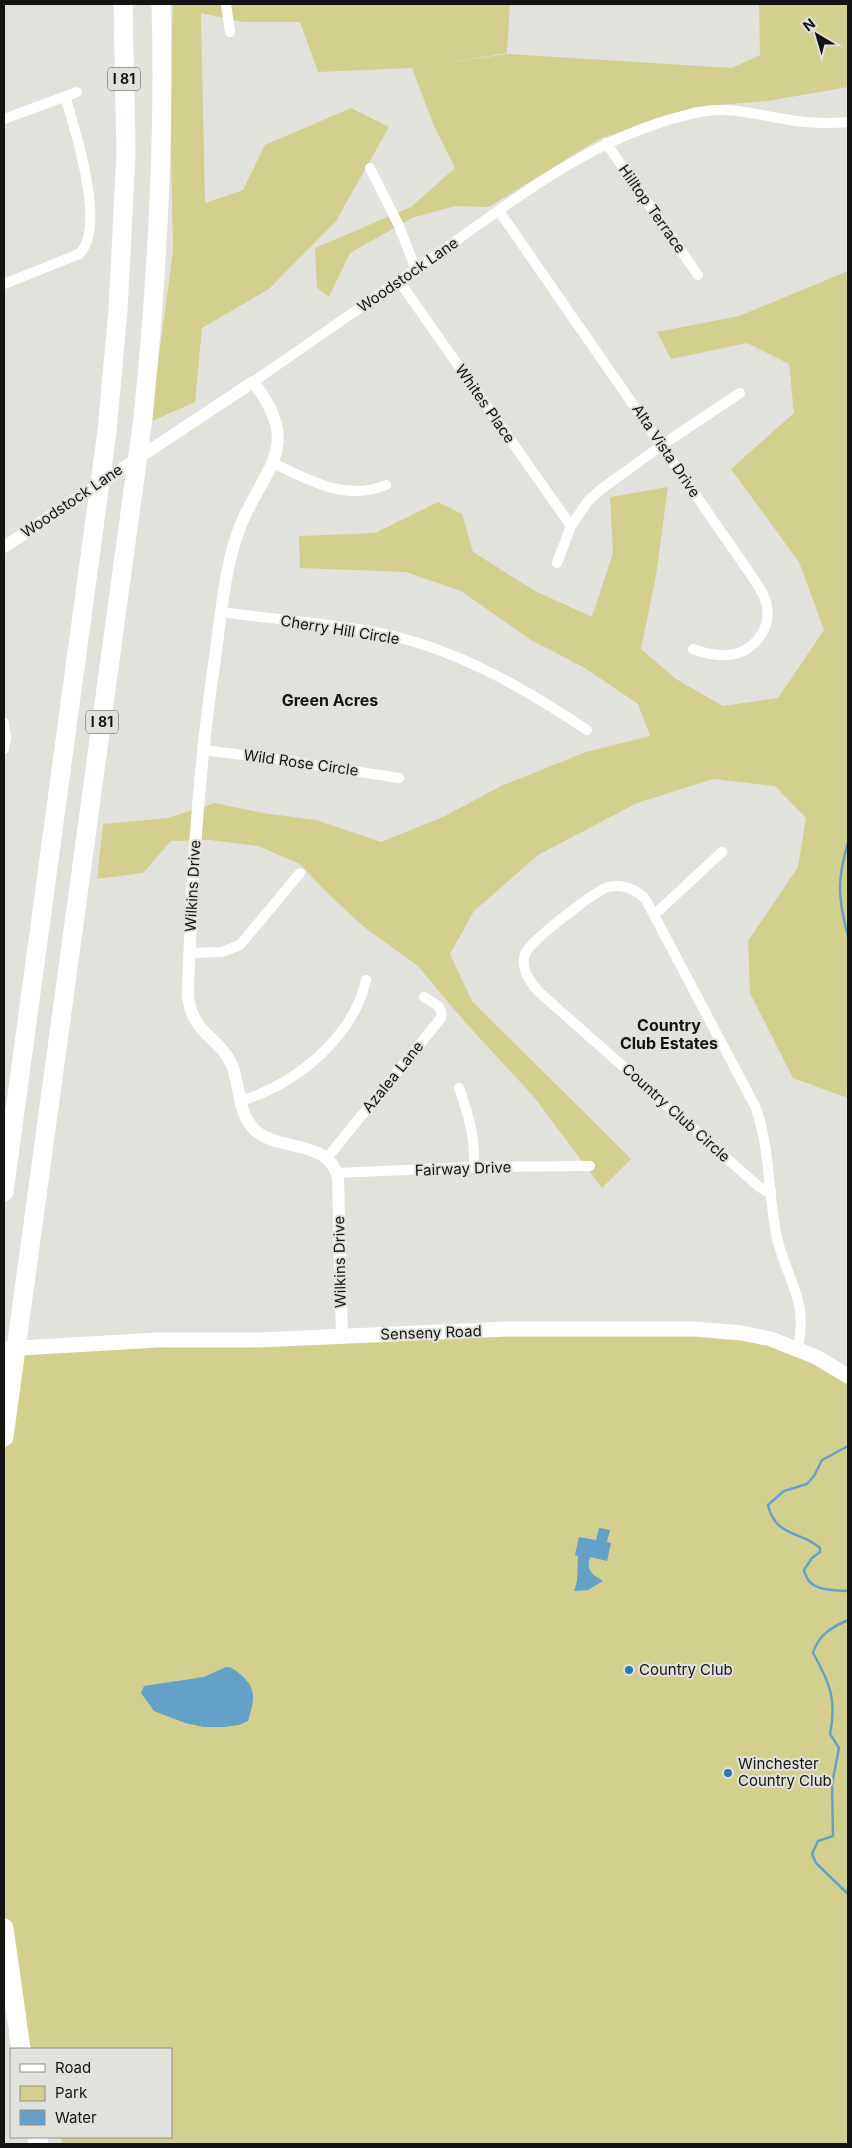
<svg xmlns="http://www.w3.org/2000/svg" width="852" height="2148" viewBox="0 0 852 2148" font-family="Inter,sans-serif">
	<style>
		.green { fill: #d3cf8f }
		.water { fill: #64a0c8 }
		.lines { fill: none; stroke-linecap: round; stroke-linejoin: round }
		.stream { stroke: #64a0c8; stroke-width: 2.5 }
		.minor { stroke: #fff; stroke-width: 10 }
		.tertiary { stroke: #fff; stroke-width: 12 }
		.secondary { stroke: #fff; stroke-width: 15 }
		.motorway { stroke: #fff; stroke-width: 19 }
		.poi-dot { fill: #277aab; stroke: #e2e2dd; stroke-width: 2 }
		.labels { text-anchor: middle; stroke-width: 4; stroke-linejoin: round; paint-order: stroke }
		.shield { fill: #e2e2dd; stroke: #52524f; stroke-width: 1 }
		.shield-label { font-size: 14px; font-weight: bold; fill: #141412 }
		.street-label { font-size: 15px; fill: #141412; stroke: #e2e2dd }
		.poi-label { font-size: 15px; fill: #141412; stroke: #e2e2dd; text-anchor: start }
		.neighbourhood-label { font-size: 16px; font-weight: bold; fill: #141412; stroke: #e2e2dd }
	</style>
	<rect width="100%" height="100%" fill="#e2e2dd"/>
	<path class="green" d="M173,4H510L507,53L435,65L506,54L732,68L760,55L759,4H848V87L768,101L694,107L599,139L489,207L455,206L412,218L350,253L329,297L317,288L315,248L411,207L455,168L434,126L412,68L318,72L300,22H243L201,13L205,203L243,190L265,145L351,108L389,127L336,221L269,289L202,328L195,402L150,422L173,251L170,100Z
		M848,271V1098L793,1078L750,993L748,941L798,867L806,818L775,786L713,779L637,803L538,855L474,911L450,954L472,1001L631,1159L602,1188L534,1097L464,1021L418,966L364,927L324,890L300,864L258,846L209,840L171,841L143,873L97,879L103,824L168,818L215,803L263,813L316,820L381,842L443,817L501,786L586,752L650,736L638,704L585,668L531,640L461,591L406,572L300,568L299,536L375,533L438,502L462,514L473,552L537,592L592,617L613,553L610,497L668,487L656,576L641,649L676,679L723,706L778,698L824,630L799,562L731,469L794,413L789,364L747,343L671,359L657,332L739,316Z
		M742,1333L848,1377V2144H63L60,2137H171V2049H21L4,1924V1462L16,1349L157,1340Z"/>
	<path class="water" d="M599,1528L610,1530L607,1542L611,1543L607,1561L590,1557C586,1571 592,1574 603,1581L588,1590L574,1591L577,1581L578,1556L575,1555L579,1537L596,1540Z
		M226,1667C232,1667 235,1670 240,1674C258,1689 254,1700 248,1721L239,1725L224,1727H204L185,1723L154,1711L141,1693L144,1686L204,1677Z"/>
	<g class="lines">
		<path class="stream" d="M848,843C837,878 838,900 848,936
			M848,1446L822,1460L814,1476L807,1484L784,1491L768,1505C775,1537 801,1531 820,1548V1552L812,1558L804,1570C808,1592 832,1590 848,1591
			M848,1620C832,1627 818,1635 813,1653C830,1683 837,1700 830,1734L839,1748L832,1784L833,1836L818,1841L812,1854L816,1863L848,1894"/>
		<path class="minor" d="M226,4L230,32
			M4,119L77,92
			M606,143L698,275
			M370,168L399,226L416,270
			M499,211L749,572C756,582 765,594 767,606C771,631 752,653 728,655C716,656 704,653 693,649
			M399,281L571,526
			M4,284L79,254C107,228 75,130 65,96
			M253,382C314,340 375,298 436,255C520,196 602,129 706,111C733,107 758,115 784,119C806,123 827,124 848,122
			M273,463C308,480 347,502 386,485
			M557,563L571,526L588,501L600,490L662,445L740,393
			M221,612C272,619 325,623 375,632C453,647 523,687 587,730
			M4,723L6,738L4,749
			M203,750L283,760L399,778
			M655,914L722,852
			M190,953L222,952L240,945L300,873
			M459,1088C469,1116 475,1137 474,1167
			M240,1101C295,1085 353,1038 366,980
			M327,1158L441,1018C444,1006 433,1003 424,997
			M337,1173L474,1167L590,1166
			M771,1191H766L758,1186L539,992C530,982 520,969 525,954C529,942 595,891 608,887C623,884 636,889 646,900L756,1108C770,1149 768,1191 776,1233C785,1279 809,1297 798,1348"/>
		<path class="tertiary" d="M4,547L253,382C306,449 261,469 238,532C224,572 221,616 215,658C203,738 196,818 192,899C191,931 188,964 188,997C193,1034 217,1035 231,1063C241,1085 236,1113 256,1131C280,1152 330,1139 338,1178L342,1336"/>
		<path class="secondary" d="M4,1349L157,1340H259L506,1329H694L742,1333L771,1339L816,1357L848,1376"/>
		<path class="motorway" d="M4,1192L107,431L118,310L126,154L123,4
			M4,1437L143,418C157,280 165,142 161,4
			M4,1928L21,2049
			M37,2137L39,2144"/>
	</g>
	<g class="poi-dot">
		<circle cx="629" cy="1670" r="5"/>
		<circle cx="728" cy="1773" r="5"/>
	</g>
	<g class="labels">
		<g class="shield">
			<rect x="108" y="67.5" width="32" height="23" rx="4"/>
			<rect x="86" y="710.5" width="32" height="23" rx="4"/>
		</g>
		<g class="shield-label">
			<text x="124" y="84">I 81</text>
			<text x="102" y="727">I 81</text>
		</g>
		<g class="street-label">
			<text transform="translate(652 209) rotate(55)" y="5">Hilltop Terrace</text>
			<text transform="translate(408 275) rotate(-35)" y="5">Woodstock Lane</text>
			<text transform="translate(485 404) rotate(55)" y="5">Whites Place</text>
			<text transform="translate(666 451) rotate(56)" y="5">Alta Vista Drive</text>
			<text transform="translate(72 501) rotate(-34)" y="5">Woodstock Lane</text>
			<text transform="translate(340 630) rotate(9)" y="5">Cherry Hill Circle</text>
			<text transform="translate(301 763) rotate(8)" y="5">Wild Rose Circle</text>
			<text transform="translate(193 886) rotate(-87)" y="5">Wilkins Drive</text>
			<text transform="translate(393 1077) rotate(-51)" y="5">Azalea Lane</text>
			<text transform="translate(676 1113) rotate(42)" y="5">Country Club Circle</text>
			<text transform="translate(463 1169) rotate(-2)" y="5">Fairway Drive</text>
			<text transform="translate(340 1262) rotate(-91)" y="5">Wilkins Drive</text>
			<text transform="translate(431 1333) rotate(-2)" y="5">Senseny Road</text>
		</g>
		<g class="poi-label">
			<text x="639" y="1675">Country Club</text>
			<text x="738" y="1769">Winchester<tspan x="738" dy="17">Country Club</tspan></text>
		</g>
		<g class="neighbourhood-label">
			<text x="330" y="706">Green Acres</text>
			<text x="669" y="1031">Country<tspan x="669" dy="18">Club Estates</tspan></text>
		</g>
	</g>
	<rect width="852" height="2148" fill="none" stroke="#141412" stroke-width="10"/>
	<rect x="10" y="2048" width="162" height="90" fill="#e2e2dd" stroke="#90908c"/>
	<rect x="20" y="2064" width="25" height="8" fill="#ffffff" stroke="#90908c"/>
	<text x="55" y="2073" font-size="15" fill="#141412">Road</text>
	<rect x="20" y="2086" width="25" height="15" fill="#d3cf8f" stroke="#90908c"/>
	<text x="55" y="2098" font-size="15" fill="#141412">Park</text>
	<rect x="20" y="2110" width="25" height="15" fill="#64a0c8" stroke="#90908c"/>
	<text x="55" y="2123" font-size="15" fill="#141412">Water</text>
	<g transform="translate(817 35) rotate(322)" stroke="#e2e2dd" stroke-width="4" paint-order="stroke">
	<path d="M0-4L9 19L0 12L-9 19Z" fill="#141412"/>
	<text y="-8" font-size="14" font-weight="bold" text-anchor="middle" fill="#141412">N</text>
	</g>
</svg>
